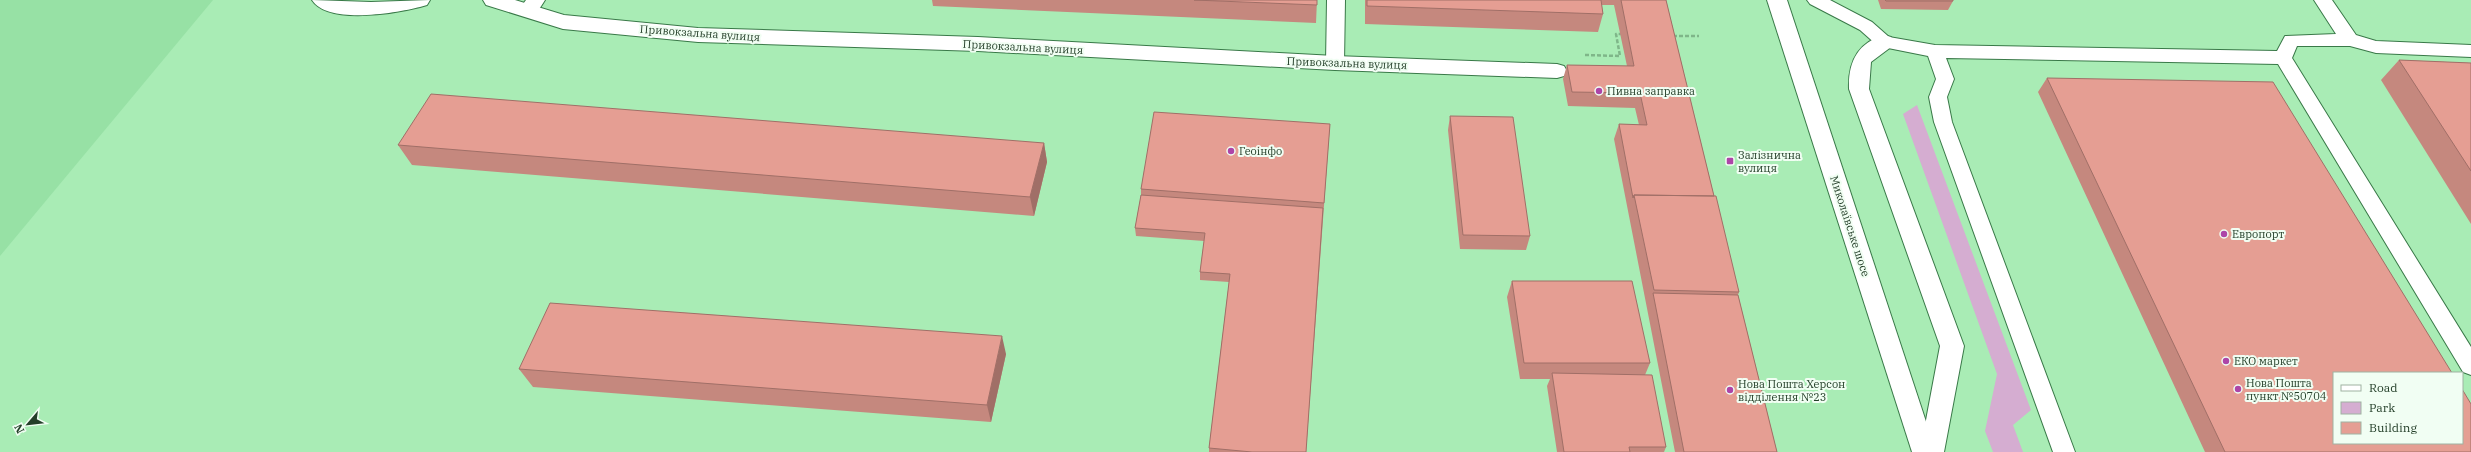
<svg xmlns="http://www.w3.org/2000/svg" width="2471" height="452" viewBox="0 0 2471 452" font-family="'IBM Plex Serif',serif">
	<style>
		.built { fill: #97e1a5 }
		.green { fill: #d5add1 }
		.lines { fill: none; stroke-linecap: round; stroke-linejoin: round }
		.lane-casing { stroke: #397948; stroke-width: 2 }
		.street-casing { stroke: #397948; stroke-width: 2 }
		.primary-casing { stroke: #397948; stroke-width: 2 }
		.path { stroke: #7fb689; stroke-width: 2.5; stroke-dasharray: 4 2; stroke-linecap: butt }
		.lane { fill: #fff; fill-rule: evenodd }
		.street { fill: #fff; fill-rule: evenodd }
		.primary { fill: #fff; fill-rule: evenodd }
		.wall { fill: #c5887e }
		.shaded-wall { fill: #a06f67 }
		.building { fill: #e59e93; stroke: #a06f67 }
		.poi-dot { fill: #ad45a8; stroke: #f1fef3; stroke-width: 1.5 }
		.labels { text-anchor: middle; stroke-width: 4; stroke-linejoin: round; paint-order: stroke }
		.street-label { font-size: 11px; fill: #243f29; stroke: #f1fef3 }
		.poi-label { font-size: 11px; fill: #243f29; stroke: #f1fef3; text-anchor: start }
	</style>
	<rect width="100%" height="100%" fill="#a9ecb5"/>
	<path class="built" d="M0,0H213L0,256Z"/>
	<path class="green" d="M1917,105L2031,410L2013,425L2023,452H1993L1985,431L1997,374L1903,114Z"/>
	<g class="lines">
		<g class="lane-casing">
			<path id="lane" d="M526,0H545C539,10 533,19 521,15L518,11Z
				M1327,0H1345L1344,63L1341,68L1335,69L1329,68L1326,63Z
				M1807,0H1830L1872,22L1889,37L1935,45L2277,51L2285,36L2336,34L2314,0H2332L2356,35L2376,41L2471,45V57L2376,53L2350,46H2297L2292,58L2471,347V375L2463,372L2278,64L1946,58L1954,79L1947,97L1952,122L2075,452H2053L1934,122L1929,97L1936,79L1928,56L1878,46L1860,30L1810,4Z"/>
		</g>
		<g class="street-casing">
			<path id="street" d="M312,0L371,2L430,0L427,5L420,7C396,13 328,25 312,0Z
				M483,0H515L564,15L698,28L978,37L1335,56L1557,64L1564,66L1567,71L1564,76L1557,78L1335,70L978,51L698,42L563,29L486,5Z
				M1884,35L1891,37L1894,42L1891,47L1871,62L1869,89L1964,346L1944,452H1920L1940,346L1849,89C1848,63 1857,43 1884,35Z"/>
		</g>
		<g class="primary-casing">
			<path id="primary" d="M1767,0H1787L1936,452H1912Z"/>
		</g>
		<path class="path" d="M1673,36H1699
			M1585,55L1620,56L1616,34H1624"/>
		<use href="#lane" class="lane"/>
		<use href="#street" class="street"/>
		<use href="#primary" class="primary"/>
	</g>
	<path class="wall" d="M932,0H1317L1316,23L933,6Z
		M1365,0H1601L1603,14L1598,32L1365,24Z
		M1601,0H1666L1714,196L1739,292L1738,295L1777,452H1675L1614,139L1619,124L1639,125L1635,108L1568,106L1563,79L1567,65L1627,66L1614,5H1602Z
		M1878,0H1953V1L1948,10L1881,9Z
		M2399,60L2471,63V224L2381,80Z
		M2047,78L2471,452H2205L2038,92Z
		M1450,116L1530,236L1526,250L1460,249L1448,130Z
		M1330,124L1306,452H1209V448L1229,282L1200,280V272L1204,241L1136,236L1135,228L1141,195V189Z
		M1044,143L1047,162L1034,216L412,165L398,145Z
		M1512,281L1650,363L1645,375L1666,447L1664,452H1557L1547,386L1550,379H1520L1507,297Z
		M1006,354L991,422L533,387L519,369Z"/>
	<path class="shaded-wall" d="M1044,143L1047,162L1034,216L1030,197Z
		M1002,336L1006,354L991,422L987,405Z"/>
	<path class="building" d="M1194,0H1317V5Z
		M1367,0H1601L1603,14L1367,6Z
		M1621,0H1666L1714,196L1634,195L1633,198L1619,124L1647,125L1640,93L1572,92L1567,65L1634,66Z
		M1885,0H1953V1H1886Z
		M2399,60L2471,63V171Z
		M2047,78L2273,82L2452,373H2334V443H2462V389L2471,404V452H2225Z
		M431,94L1044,143L1030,197L398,145Z
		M1154,112L1330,124L1324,203L1141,189Z
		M1450,116L1513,117L1530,236L1463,235Z
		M1141,195L1323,208L1306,452H1252L1209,448L1230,274L1200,272L1205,233L1135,228Z
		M1634,195L1716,196L1739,292L1654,290Z
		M1512,281H1632L1650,363H1524Z
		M1653,293L1738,295L1777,452H1684Z
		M550,303L1002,336L987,405L519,369Z
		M1552,373L1652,375L1666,447H1629L1630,452H1564Z"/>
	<g class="poi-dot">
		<circle cx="1599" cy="91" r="4"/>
		<circle cx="1231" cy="151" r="4"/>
		<rect x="1726" y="157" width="8" height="8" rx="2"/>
		<circle cx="2224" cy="234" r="4"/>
		<circle cx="2226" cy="361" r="4"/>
		<circle cx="2238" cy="389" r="4"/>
		<circle cx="1730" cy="390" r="4"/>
	</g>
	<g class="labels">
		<g class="street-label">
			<text transform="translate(700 33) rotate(4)" y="4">Привокзальна вулиця</text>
			<text transform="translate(1023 47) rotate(3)" y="4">Привокзальна вулиця</text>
			<text transform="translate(1347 63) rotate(2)" y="4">Привокзальна вулиця</text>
			<text transform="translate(1850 226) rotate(72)" y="4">Миколаївське шосе</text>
		</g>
		<g class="poi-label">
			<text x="1607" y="95">Пивна заправка</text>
			<text x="1239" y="155">Геоінфо</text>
			<text x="1738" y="159">Залізнична<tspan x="1738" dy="13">вулиця</tspan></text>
			<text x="2232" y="238">Европорт</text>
			<text x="2234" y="365">ЕКО маркет</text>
			<text x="2246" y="387">Нова Пошта<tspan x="2246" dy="13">пункт №50704</tspan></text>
			<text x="1738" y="388">Нова Пошта Херсон<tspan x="1738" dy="13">відділення №23</tspan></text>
		</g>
	</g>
	<rect x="2333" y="372" width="130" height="72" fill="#f1fef3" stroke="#9fb2a2"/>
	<rect x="2341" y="385" width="20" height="6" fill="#ffffff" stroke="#9fb2a2"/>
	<text x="2369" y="392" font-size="12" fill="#243f29">Road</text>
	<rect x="2341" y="402" width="20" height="12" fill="#d5add1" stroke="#9fb2a2"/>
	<text x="2369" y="412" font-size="12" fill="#243f29">Park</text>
	<rect x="2341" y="422" width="20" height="12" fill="#e59e93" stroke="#9fb2a2"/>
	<text x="2369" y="432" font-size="12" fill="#243f29">Building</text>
	<g transform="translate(28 424) rotate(242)" stroke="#f1fef3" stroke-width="3" paint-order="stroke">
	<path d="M0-3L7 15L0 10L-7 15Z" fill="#243f29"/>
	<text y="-6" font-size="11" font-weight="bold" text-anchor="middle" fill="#243f29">N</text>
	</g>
</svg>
